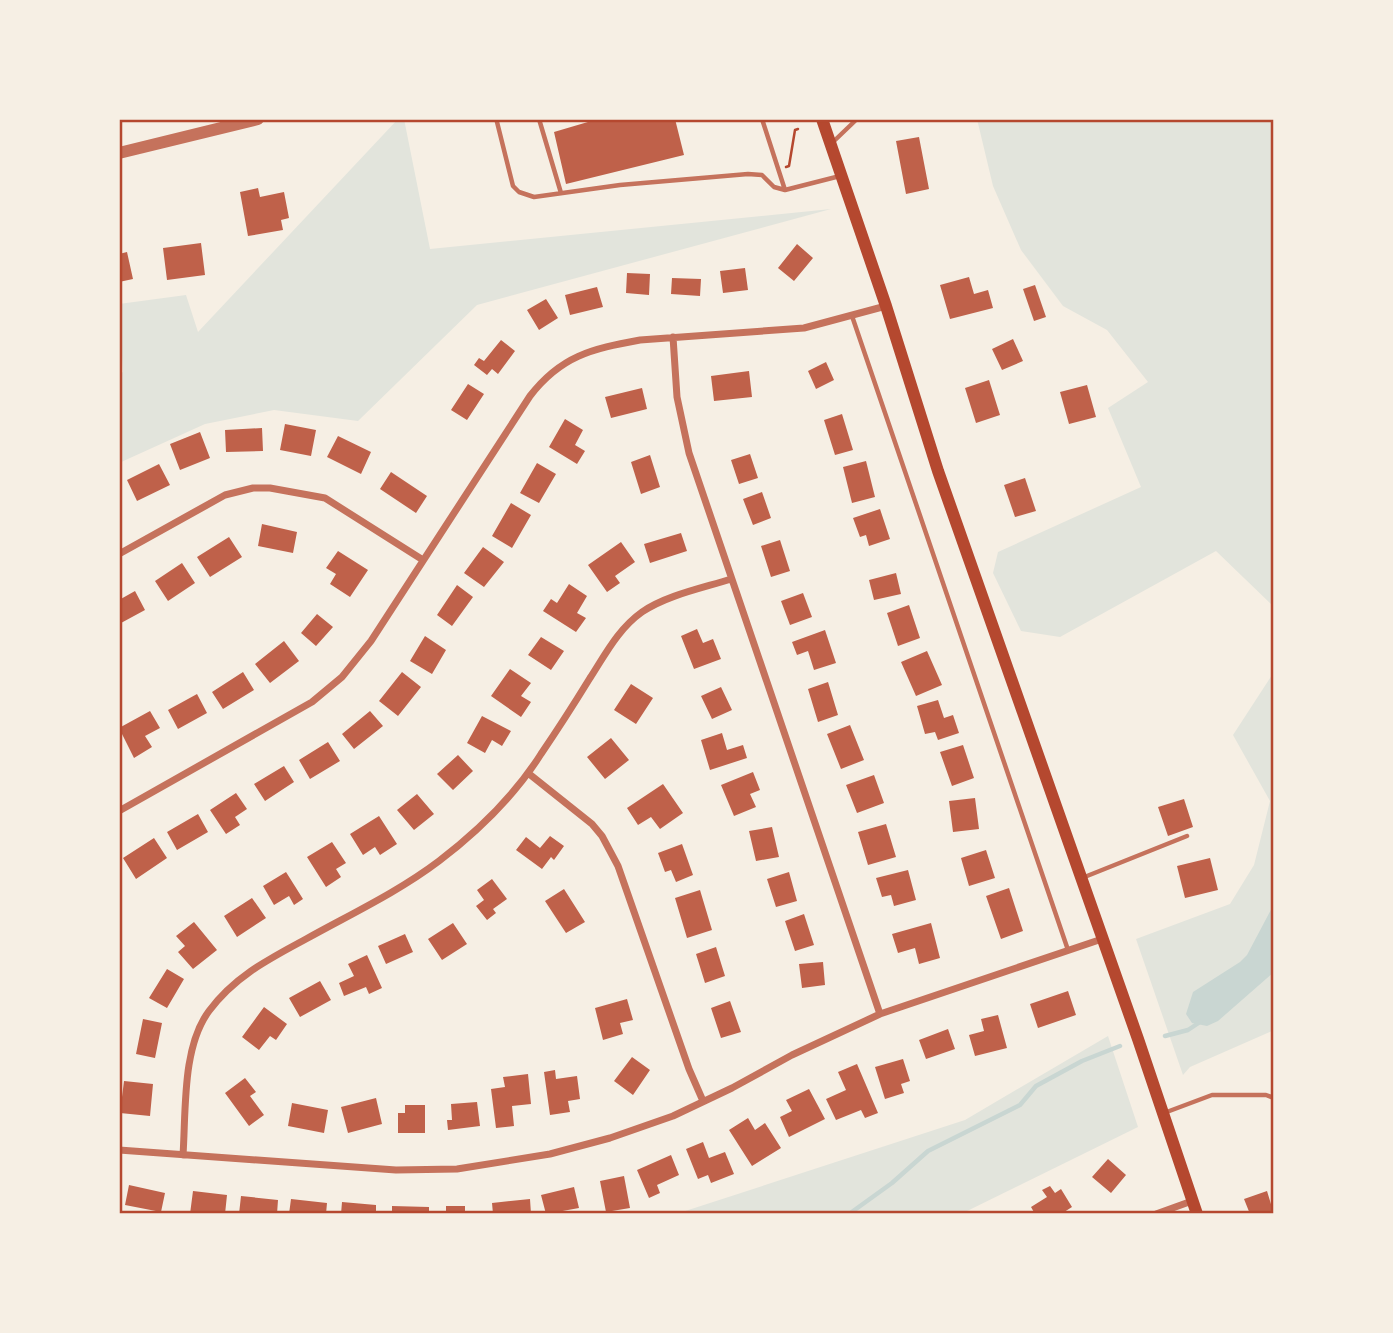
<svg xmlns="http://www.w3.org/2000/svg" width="1393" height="1333" viewBox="0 0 1393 1333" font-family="'Titillium Web',sans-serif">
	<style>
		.green { fill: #e2e4dc }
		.water { fill: #c9d6d2 }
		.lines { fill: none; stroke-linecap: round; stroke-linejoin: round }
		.stream { stroke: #c9d6d2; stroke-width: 4.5 }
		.building { fill: #bf614a }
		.path { stroke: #b5482f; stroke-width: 2.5 }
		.service { stroke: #c5725c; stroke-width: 4.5 }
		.minor { stroke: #c5725c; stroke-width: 7 }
		.tertiary { stroke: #c5725c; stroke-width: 12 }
		.secondary { stroke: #b5482f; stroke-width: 12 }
		.neatline { fill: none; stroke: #b5482f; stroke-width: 2.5 }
	</style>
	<rect width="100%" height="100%" fill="#f6efe4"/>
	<path class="green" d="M398,119H404L430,249L831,209L477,305L358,421L274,410L205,424L119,463V374L123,372L119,304L186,295L198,332Z
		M977,119H1274V607L1216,551L1060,637L1021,631L993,573L998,552L1141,487L1108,408L1148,382L1107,330L1063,306L1021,250L993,186Z
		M1274,672V1030L1190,1067L1183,1075L1136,939L1230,904L1254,865L1270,801L1233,735Z
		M1108,1036L1138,1127L961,1214H676L965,1120Z"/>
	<path class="water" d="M1274,904V972L1218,1021L1207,1026L1192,1023L1186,1014L1193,992L1240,962L1247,955Z"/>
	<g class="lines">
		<path class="stream" d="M1165,1036L1188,1030L1200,1022
			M849,1214L892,1183L928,1151L1020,1105L1036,1086L1082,1061L1120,1046"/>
	</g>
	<path class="building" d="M598,119L599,121L608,119H675L684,155L566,184L554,132Z
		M919,137L929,189L906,194L896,141Z
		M258,188L260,197L284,192L289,218L281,220L283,230L248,236L240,192Z
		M201,243L205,275L167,280L163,248Z
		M797,244L813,258L794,281L778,268Z
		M127,252L133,279L119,282V254Z
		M745,268L748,290L723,293L720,271Z
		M627,273L650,274L649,295L626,293Z
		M969,277L974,294L988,290L993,308L950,319L940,285Z
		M672,278L701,279L700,296L671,294Z
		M1035,285L1046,317L1034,321L1023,289Z
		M597,287L603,307L570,315L565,295Z
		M546,299L558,318L539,330L527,310Z
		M1013,339L1023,361L1002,370L992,349Z
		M501,340L515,351L498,374L492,369L487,375L474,365L479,358L484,361Z
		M826,362L834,380L816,389L808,371Z
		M749,371L752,397L714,401L711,376Z
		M989,380L1000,415L976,423L965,388Z
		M468,384L484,394L467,420L451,410Z
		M1087,385L1096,417L1069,424L1060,392Z
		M642,388L647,409L611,418L605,397Z
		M842,414L853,450L835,455L824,420Z
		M565,419L583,430L575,445L585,451L577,464L549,447Z
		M285,424L316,430L311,456L280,450Z
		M262,428L263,451L226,452L225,430Z
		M200,432L210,458L180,470L170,444Z
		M338,436L371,452L361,474L327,457Z
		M750,454L758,478L739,484L731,460Z
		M650,455L660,487L641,494L631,462Z
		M866,461L875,497L852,503L843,467Z
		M537,463L556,474L539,503L520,493Z
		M159,464L170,485L137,501L127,480Z
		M391,472L427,496L416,513L380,489Z
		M1025,478L1036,511L1015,517L1004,485Z
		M762,492L771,518L753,525L743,499Z
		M511,503L531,515L512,548L492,536Z
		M880,509L890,539L869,546L866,535L860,537L853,518Z
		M262,524L297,532L293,553L258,546Z
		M681,533L687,551L650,563L644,544Z
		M229,537L242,557L210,577L197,557Z
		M780,540L790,571L771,577L761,546Z
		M621,542L635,562L615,576L620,583L607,592L588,565Z
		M483,547L504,562L484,587L464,573Z
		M338,551L368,570L350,597L330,584L336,574L326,568Z
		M182,563L195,583L168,601L155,581Z
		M896,573L901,594L874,600L869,580Z
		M569,584L587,596L577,613L586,618L576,632L543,611L551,599L557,603Z
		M457,585L473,597L452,626L437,615Z
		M135,591L145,610L121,623L119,600Z
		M803,593L812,617L790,625L781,601Z
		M909,605L920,638L898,646L887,613Z
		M317,614L333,627L316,646L301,633Z
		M697,629L703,643L713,639L721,659L694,669L681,636Z
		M825,630L836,663L814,670L808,651L797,655L792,642Z
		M425,636L446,650L432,674L410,661Z
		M541,637L564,651L551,670L528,655Z
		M284,641L299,661L270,683L255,664Z
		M927,651L942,685L916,696L901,662Z
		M510,669L531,683L521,696L531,702L521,717L491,696Z
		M243,672L254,690L223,709L212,692Z
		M402,672L421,687L398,716L379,701Z
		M828,682L838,715L818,722L808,689Z
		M631,684L653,698L636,724L614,710Z
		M721,687L732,710L712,719L701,696Z
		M197,694L207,713L178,729L168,710Z
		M938,700L944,718L953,715L959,733L938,740L935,732L925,734L917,706Z
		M150,711L160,728L145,736L152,747L134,758L119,728Z
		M370,711L383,726L354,749L342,734Z
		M482,716L511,731L502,746L492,740L485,753L467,743Z
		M850,725L864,760L841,769L827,734Z
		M722,733L727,750L743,745L747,758L710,770L701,740Z
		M611,738L629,760L605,779L587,757Z
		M328,742L340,761L310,779L299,760Z
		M963,745L974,778L952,786L940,752Z
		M458,755L473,771L453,790L437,774Z
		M284,766L294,782L265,801L254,784Z
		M753,772L760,790L750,794L756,807L734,816L721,785Z
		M874,775L884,803L857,813L846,785Z
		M663,784L683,813L660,829L651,817L638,825L627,808Z
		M236,793L247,809L235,817L240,825L226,834L210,810Z
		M417,794L434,814L414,830L397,810Z
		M975,798L979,829L953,832L949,801Z
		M1184,799L1193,827L1168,836L1158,807Z
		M198,814L208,832L177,850L167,832Z
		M379,816L397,844L380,855L375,847L363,855L350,834Z
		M886,824L896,857L868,865L858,832Z
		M772,827L779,857L756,861L749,831Z
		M550,836L564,846L554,860L551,857L542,869L516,850L526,837L540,848Z
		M154,838L167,858L136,879L123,858Z
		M332,842L346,863L336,869L341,877L326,887L307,857Z
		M682,844L693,875L676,882L671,870L665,872L658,853Z
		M986,850L995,878L969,886L961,858Z
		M1210,858L1218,890L1185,898L1177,866Z
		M908,870L916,900L894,906L891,895L882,897L876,878Z
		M286,872L303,899L294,905L289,896L274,905L263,886Z
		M789,872L797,901L776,907L767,879Z
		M492,879L507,899L493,909L496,913L487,920L476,906L484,900L477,890Z
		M1009,888L1023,931L1001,939L986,896Z
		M564,889L585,922L566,933L545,901Z
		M700,890L712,930L687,938L675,898Z
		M252,898L266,918L237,937L224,916Z
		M804,914L814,945L795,951L785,921Z
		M194,922L217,950L193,969L178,952L185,946L176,936Z
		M453,923L467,944L442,960L428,939Z
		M931,923L940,958L919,964L915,948L898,953L892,934Z
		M405,934L413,952L386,964L378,946Z
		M716,947L725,976L705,983L696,954Z
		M367,955L382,988L369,994L366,987L344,996L339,983L354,976L348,964Z
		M823,962L825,985L802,988L799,964Z
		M167,969L184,979L167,1008L149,998Z
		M320,981L331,1000L300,1017L289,998Z
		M1068,991L1076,1015L1038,1028L1030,1004Z
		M627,999L633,1020L620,1023L623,1034L603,1040L595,1008Z
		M730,1001L741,1032L721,1038L711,1008Z
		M264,1007L287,1024L276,1040L270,1036L259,1050L242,1037Z
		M998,1015L1007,1048L975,1056L969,1035L984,1031L981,1019Z
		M143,1019L162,1023L155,1058L136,1054Z
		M948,1029L955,1049L926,1059L919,1040Z
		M632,1057L650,1070L633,1095L614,1081Z
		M903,1059L910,1081L901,1084L904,1093L885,1099L875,1067Z
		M857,1064L878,1113L865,1118L861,1110L836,1120L826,1099L846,1090L838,1072Z
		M555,1070L556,1079L577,1076L580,1099L568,1101L570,1112L550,1115L544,1072Z
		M528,1074L531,1104L512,1106L514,1126L496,1128L491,1089L505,1087L503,1077Z
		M245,1078L256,1092L250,1096L264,1115L249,1126L225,1093Z
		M124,1081L153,1084L150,1116L120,1113Z
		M809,1089L825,1119L789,1137L780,1117L792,1111L786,1100Z
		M376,1098L382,1124L348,1133L341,1107Z
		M477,1102L480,1126L448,1130L447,1120H452L451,1104Z
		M292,1103L328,1110L324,1133L288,1126Z
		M405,1105H425V1133H398V1113H405Z
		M748,1118L755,1130L765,1123L781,1148L752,1166L729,1130Z
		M703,1142L709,1158L725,1152L734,1174L711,1183L708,1175L698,1179L686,1149Z
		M671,1155L679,1175L657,1185L660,1193L649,1198L637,1170Z
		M1108,1159L1126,1175L1111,1193L1092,1177Z
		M624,1176L630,1208L606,1212L600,1181Z
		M129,1185L165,1193L161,1212L125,1205Z
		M1050,1186L1055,1193L1061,1189L1072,1207L1061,1214H1035L1031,1207L1047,1197L1042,1190Z
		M574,1187L579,1208L546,1214L541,1195Z
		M193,1191L227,1195L225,1214H190Z
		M1267,1191L1274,1214H1250L1244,1199Z
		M241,1196L278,1200L277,1214H239Z
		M291,1199L327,1203L326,1214H289Z
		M530,1199L531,1214H493L492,1203Z
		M342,1202L376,1205V1214H341Z
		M392,1206L429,1207V1214H392Z
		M446,1206H465V1214H446Z"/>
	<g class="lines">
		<path class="path" d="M786,167L789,166L795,130L798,129"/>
		<path class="service" d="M539,119L561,193
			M762,119L785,190
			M497,122L513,186L519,192L534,197L620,185L748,174L762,175L774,187L785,190L840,176
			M833,142L857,119
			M852,316L1068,950
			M1082,878L1187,836
			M1164,1113L1212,1095H1266L1274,1098"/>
		<path class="minor" d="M673,337L677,397L689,453L880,1014
			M119,554L225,495L253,488H270L325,498L423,560
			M528,773L592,824L602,836L618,866L689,1069L703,1101
			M119,811L312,702L342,677L371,641L530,396C561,356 591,349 640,340L804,328L886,306
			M119,1150L396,1170L457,1169L550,1154L610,1138L673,1116L732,1088L792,1055L880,1014L1102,939
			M183,1155C186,1111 182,1047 209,1011C235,976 269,959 306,939C351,914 398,892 439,861C477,832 515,795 541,754C558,729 574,704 590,678C605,655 618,629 642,612C667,595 703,588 731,579
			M1156,1214L1192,1201"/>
		<path class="tertiary" d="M119,153L258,119"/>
		<path class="secondary" d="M822,119L886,306L938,471L1138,1039L1197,1214"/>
	</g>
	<rect width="1393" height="1333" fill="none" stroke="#f6efe4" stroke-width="242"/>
	<rect x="121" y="121" width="1151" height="1091" class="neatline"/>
</svg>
